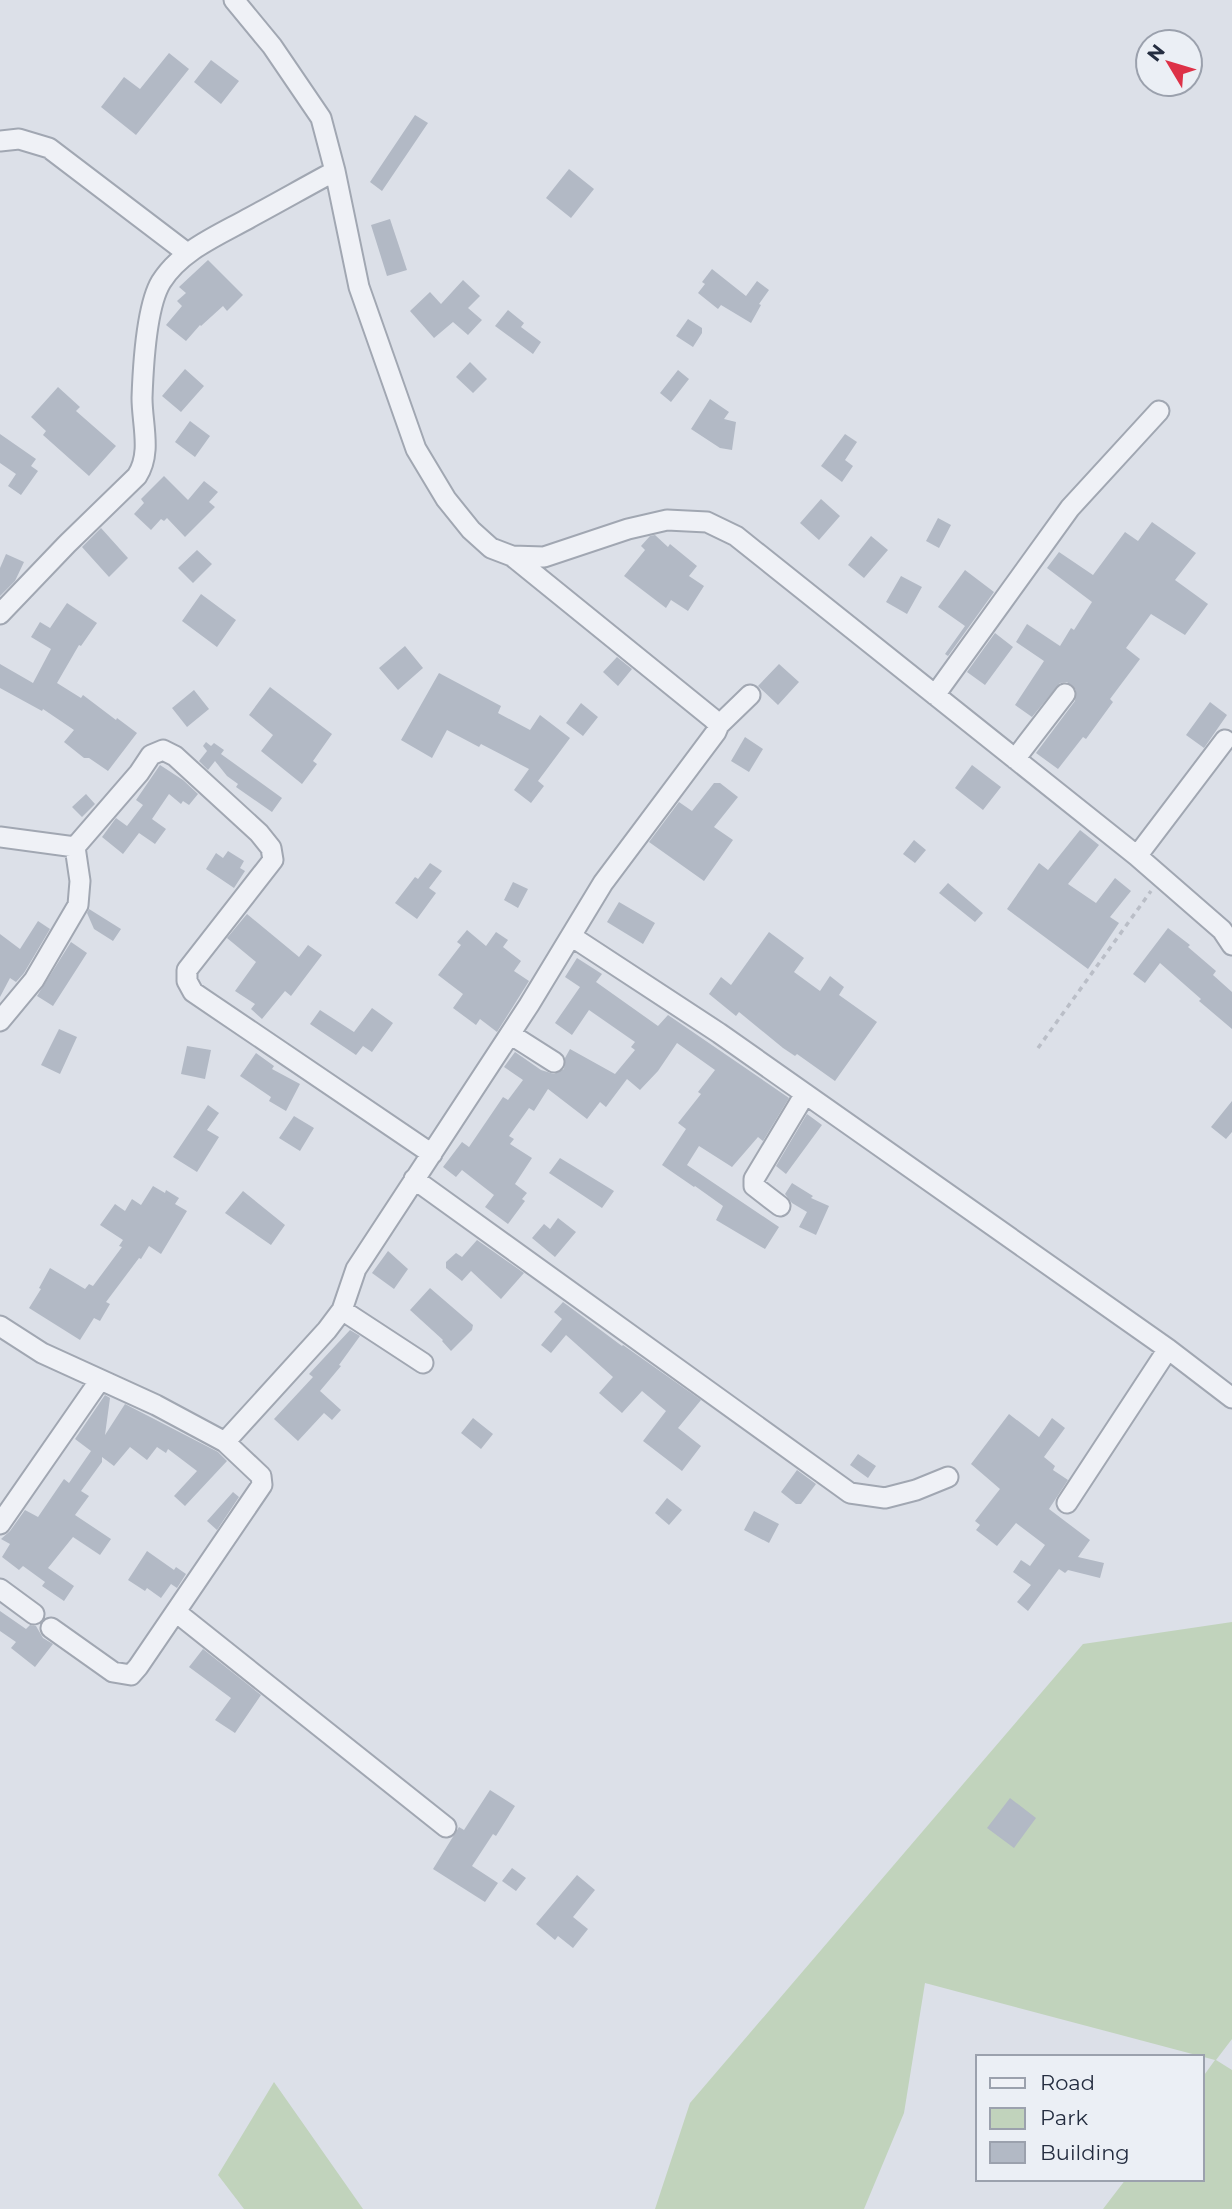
<svg xmlns="http://www.w3.org/2000/svg" width="1232" height="2209" viewBox="0 0 1232 2209" font-family="Montserrat,sans-serif">
	<style>
		.green { fill: #c1d3bc }
		.building { fill: #b2b9c5 }
		.lines { fill: none; stroke-linecap: round; stroke-linejoin: round }
		.minor-casing { stroke: #a1a7b2; stroke-width: 23 }
		.path { stroke: #babec7; stroke-width: 3.5; stroke-dasharray: 5 5; stroke-linecap: butt }
		.minor { stroke: #eff1f6; stroke-width: 19 }
	</style>
	<rect width="100%" height="100%" fill="#dce0e8"/>
	<path class="green" d="M1232,1622V2039L1216,2060L1232,2070V2209H1103L1126,2179H1202V2078L1215,2060L925,1983L904,2113L864,2209H655L690,2103L1083,1644Z
		M274,2082L363,2209H244L218,2175Z"/>
	<path class="building" d="M169,53L189,69L136,135L101,107L124,77L140,89Z
		M211,60L239,81L221,104L194,82Z
		M415,115L428,123L382,191L370,182Z
		M569,169L594,189L571,218L546,198Z
		M390,219L407,270L387,276L371,225Z
		M208,260L243,295L227,311L223,306L201,326L200,325L186,341L166,325L182,306L177,301L186,293L179,287Z
		M712,269L746,296L757,281L769,290L759,304L761,305L751,323L721,305L718,309L698,293L705,284L702,282Z
		M463,280L480,296L468,308L482,320L468,335L453,322L434,338L410,311L430,292L441,304Z
		M508,310L524,323L521,327L541,342L533,354L495,326Z
		M688,319L702,328V333L693,347L676,336Z
		M470,362L487,379L473,393L456,377Z
		M185,369L204,386L181,412L162,396Z
		M678,370L689,379L671,402L660,393Z
		M58,387L80,407L76,411L116,446L89,476L43,435L46,431L31,417Z
		M710,399L729,412L724,419L736,422L732,450L720,448L691,429Z
		M190,421L210,436L195,457L175,442Z
		M0,434L36,459L31,466L38,471L21,495L8,486L16,474L0,463Z
		M845,434L857,442L845,460L853,466L842,482L821,466Z
		M164,476L188,500L204,481L218,492L209,502L215,507L185,537L167,518L164,521L161,519L151,530L134,514L144,503L141,499Z
		M821,499L840,516L819,540L800,523Z
		M938,518L951,525L939,548L926,541Z
		M1152,522L1196,553L1175,580L1208,604L1185,635L1151,614L1126,648L1140,659L1110,699L1113,702L1086,739L1083,737L1058,769L1036,753L1075,701L1076,690L1067,682L1060,683L1032,717L1015,705L1044,661L1016,642L1027,624L1060,646L1071,628L1074,630L1092,602L1047,568L1059,552L1093,575L1125,532L1138,541Z
		M101,528L128,558L109,577L82,547Z
		M655,535L668,547L670,544L697,566L689,576L704,586L688,611L671,600L666,608L624,576L645,550L641,546L650,536Z
		M871,536L888,550L864,578L848,565Z
		M197,550L212,564L193,583L178,568Z
		M6,554L24,562L15,581L0,596V568Z
		M965,570L994,592L948,656L945,654L965,626L938,607Z
		M901,576L922,587L907,614L886,602Z
		M201,594L236,620L217,647L182,621Z
		M67,603L97,623L81,646L79,645L57,683L81,698L83,695L116,720L117,718L137,733L108,771L89,758H84L64,742L74,730L43,709L42,711L0,688V664L33,683L51,649L31,637L40,622L50,628Z
		M995,633L1013,647L985,685L967,672Z
		M405,646L423,668L398,690L379,668Z
		M617,657L632,669L618,686L603,672Z
		M779,664L799,682L778,705L758,686Z
		M439,673L501,706L498,713L530,730L540,715L570,738L538,781L544,786L531,803L514,790L529,769L481,744L479,747L447,730L432,758L401,740Z
		M270,687L332,734L313,761L317,764L302,784L261,751L273,735L249,715Z
		M194,690L209,709L187,727L172,708Z
		M1210,702L1227,715L1204,748L1186,735Z
		M581,703L598,717L583,736L566,723Z
		M745,737L763,749L749,772L731,761Z
		M206,742L211,746L214,743L224,750L221,754L282,798L272,812L236,787L238,784L227,776L215,761L208,770L199,761L207,751L203,746Z
		M160,765L183,780L198,794L189,805L183,801L181,804L169,794L152,819L166,829L155,844L139,833L123,854L102,837L116,818L127,826L143,805L136,800Z
		M972,765L1001,787L983,810L955,788Z
		M714,783H720L738,797L714,827L733,840L704,881L649,842L679,802L692,811Z
		M86,794L95,804L82,817L72,807Z
		M1080,830L1099,845L1068,884L1096,903L1115,878L1131,891L1110,917L1119,923L1088,969L1007,909L1039,863L1048,870Z
		M914,840L926,850L915,863L903,854Z
		M228,851L244,861L240,868L245,871L234,888L206,869L216,853L223,858Z
		M430,863L442,871L429,888L436,893L417,919L395,903L415,877L418,879Z
		M513,882L528,889L518,908L504,900Z
		M948,883L983,913L975,922L939,893Z
		M619,902L655,923L643,944L607,922Z
		M89,909L121,929L113,941L94,929L87,913Z
		M247,914L299,957L308,945L322,955L291,996L285,991L262,1019L251,1009L255,1004L235,991L256,962L227,938Z
		M38,921L50,929L24,973L16,982L10,978L0,997V934L20,949Z
		M1168,928L1190,945L1188,947L1216,971L1213,975L1232,992V1029L1199,1001L1201,999L1160,963L1145,983L1133,974Z
		M467,930L486,946L496,932L508,940L503,947L521,961L514,971L529,981L497,1032L480,1019L476,1025L453,1008L463,994L438,975L461,945L457,942Z
		M769,932L804,958L794,972L820,991L830,976L844,987L839,995L877,1022L835,1081L797,1054L795,1056L783,1048L739,1012L736,1016L709,994L721,977L731,985Z
		M71,942L87,953L53,1006L37,996Z
		M577,958L602,974L596,982L658,1026L668,1015L789,1098L763,1141L758,1137L732,1167L699,1146L687,1165L779,1227L765,1249L716,1220L723,1206L695,1186L694,1187L662,1165L686,1129L678,1123L701,1094L698,1092L715,1070L677,1043L658,1071L640,1090L627,1079L606,1107L600,1102L587,1119L548,1089L534,1111L529,1108L509,1136L514,1139L510,1144L532,1158L515,1184L527,1193L522,1199L525,1201L508,1224L485,1207L494,1195L462,1170L456,1177L443,1167L462,1142L469,1147L503,1097L508,1100L523,1080L504,1067L515,1052L541,1070L554,1074L564,1069L565,1058L570,1049L615,1074L635,1050L631,1047L635,1042L589,1010L572,1035L555,1023L580,987L565,977Z
		M372,1008L393,1023L372,1052L363,1046L356,1055L310,1024L320,1010L354,1032Z
		M59,1029L77,1037L60,1074L41,1065Z
		M187,1046L211,1050L205,1079L181,1074Z
		M256,1053L274,1066L272,1069L300,1084L286,1111L269,1101L271,1097L240,1076Z
		M1232,1101V1132L1226,1139L1211,1127Z
		M208,1105L219,1113L207,1130L219,1137L197,1172L173,1157Z
		M807,1114L822,1125L786,1174L776,1166Z
		M294,1116L314,1128L300,1151L279,1138Z
		M560,1158L614,1191L602,1208L549,1173Z
		M792,1183L813,1196L811,1198L829,1206L816,1235L799,1227L807,1212L792,1203L785,1194Z
		M153,1186L165,1193L166,1190L179,1198L175,1204L187,1211L161,1254L149,1246L141,1259L139,1258L106,1302L110,1304L100,1321L94,1318L80,1340L29,1308L41,1289L39,1288L50,1268L85,1289L89,1284L93,1286L122,1247L119,1246L123,1240L100,1225L115,1204L125,1211L132,1199L141,1205Z
		M243,1191L285,1225L271,1245L225,1213Z
		M558,1218L576,1232L555,1257L532,1238L544,1224L550,1229Z
		M477,1240L524,1273L501,1299L471,1271L462,1281L446,1268V1262L456,1253L462,1257Z
		M388,1251L408,1269L394,1289L372,1273Z
		M430,1288L473,1325L472,1330L451,1351L442,1341L443,1340L410,1310Z
		M563,1302L622,1346L623,1345L701,1400L678,1428L701,1446L682,1471L643,1441L666,1411L642,1391L622,1413L599,1393L613,1377L566,1335L551,1353L541,1345L562,1319L554,1312Z
		M350,1330L360,1336L339,1365L341,1366L320,1391L341,1410L332,1420L324,1413L298,1441L274,1419L313,1377L309,1374Z
		M105,1395L110,1398L105,1435L125,1404L218,1452L227,1461L185,1506L174,1496L197,1471L168,1449L166,1453L157,1447L147,1460L130,1447L114,1466L102,1457V1462L81,1491L89,1496L75,1515L111,1539L100,1555L73,1537L48,1568L74,1586L64,1601L42,1586L45,1582L23,1566L19,1570L2,1557L10,1544L1,1539L10,1531L25,1510L38,1517L64,1479L69,1483L91,1451L75,1439Z
		M1009,1414L1039,1437L1052,1418L1065,1428L1044,1457L1055,1466L1053,1470L1068,1480L1049,1509L1090,1540L1078,1557L1104,1563L1100,1578L1068,1570L1065,1573L1059,1569L1028,1611L1017,1602L1031,1585L1013,1572L1021,1560L1030,1566L1045,1545L1016,1523L997,1546L976,1530L980,1525L975,1521L1000,1489L971,1464Z
		M473,1418L493,1434L481,1449L461,1433Z
		M858,1454L876,1466L868,1478L850,1465Z
		M797,1470L816,1484L801,1504H796L781,1492Z
		M233,1492L239,1497L217,1530L207,1521Z
		M667,1498L682,1510L669,1525L655,1513Z
		M754,1511L779,1524L769,1543L744,1530Z
		M147,1551L174,1570L176,1567L186,1574L177,1588L171,1584L161,1598L147,1588L145,1591L128,1580Z
		M0,1611L26,1629L30,1625L36,1626L43,1638L53,1644L35,1667L11,1648L16,1642L0,1631Z
		M203,1649L261,1695L235,1733L215,1720L231,1698L189,1667Z
		M490,1790L515,1806L496,1836L493,1834L472,1866L498,1883L485,1902L433,1869L459,1827L464,1830Z
		M1010,1798L1036,1818L1014,1848L987,1828Z
		M512,1868L526,1878L516,1891L502,1881Z
		M577,1875L595,1890L573,1917L588,1929L573,1948L558,1936L555,1940L536,1924Z"/>
	<g class="lines">
		<g class="minor-casing">
			<path id="minor" d="M234,0L272,46L321,118L335,171L359,287L416,449L446,499L471,530L491,548L512,556L544,557L628,529L667,520L707,522L736,536L1137,856L1222,930L1232,945
				M0,141L19,139L49,148L187,253
				M0,614L67,544L137,476C152,453 142,424 142,398C143,369 146,307 161,282C181,250 219,235 251,217C279,202 307,186 335,171
				M935,695L1070,508L1159,411
				M719,725L750,695
				M1015,759L1065,694
				M0,837L75,847
				M1137,856L1225,740
				M571,936L719,1033L1168,1349
				M0,1021L34,980L78,905L80,881L75,847L139,773L151,755L163,750L175,756L259,833L271,848L273,860L187,970V981L193,992L432,1154
				M510,1034L554,1062
				M414,1179L850,1493L885,1498L916,1490L948,1477
				M780,1206L754,1186V1179L805,1094
				M342,1310L423,1363
				M0,1326L42,1353L156,1405L225,1442
				M1067,1503L1168,1349L1232,1398
				M0,1524L100,1380
				M0,1589L34,1614
				M176,1612L446,1827
				M51,1628L113,1672L131,1675L138,1667L262,1485L261,1476L225,1442L327,1330L342,1310L356,1269L529,1005L603,883L716,732L719,725L712,718L512,556"/>
		</g>
		<path class="path" d="M1038,1048L1151,891"/>
		<use href="#minor" class="minor"/>
	</g>
	<rect x="976" y="2055" width="228" height="126" fill="#ebeff5" stroke="#9ba1ad" stroke-width="2"/>
	<rect x="990" y="2078" width="35" height="10" fill="#eff1f6" stroke="#9ba1ad" stroke-width="2"/>
	<text x="1040" y="2090" font-size="21" fill="#242d40">Road</text>
	<rect x="990" y="2108" width="35" height="21" fill="#c1d3bc" stroke="#9ba1ad" stroke-width="2"/>
	<text x="1040" y="2125" font-size="21" fill="#242d40">Park</text>
	<rect x="990" y="2142" width="35" height="21" fill="#b2b9c5" stroke="#9ba1ad" stroke-width="2"/>
	<text x="1040" y="2160" font-size="21" fill="#242d40">Building</text>
	<g transform="translate(1169 63) rotate(308)"><circle r="33" fill="#ebeff5" stroke="#9ba1ad" stroke-width="2"/>
	<path d="M0-5L12 26L0 18L-12 26Z" fill="#dd3147"/>
	<text y="-10" font-size="19" font-weight="bold" text-anchor="middle" fill="#242d40">N</text>
	</g>
</svg>
